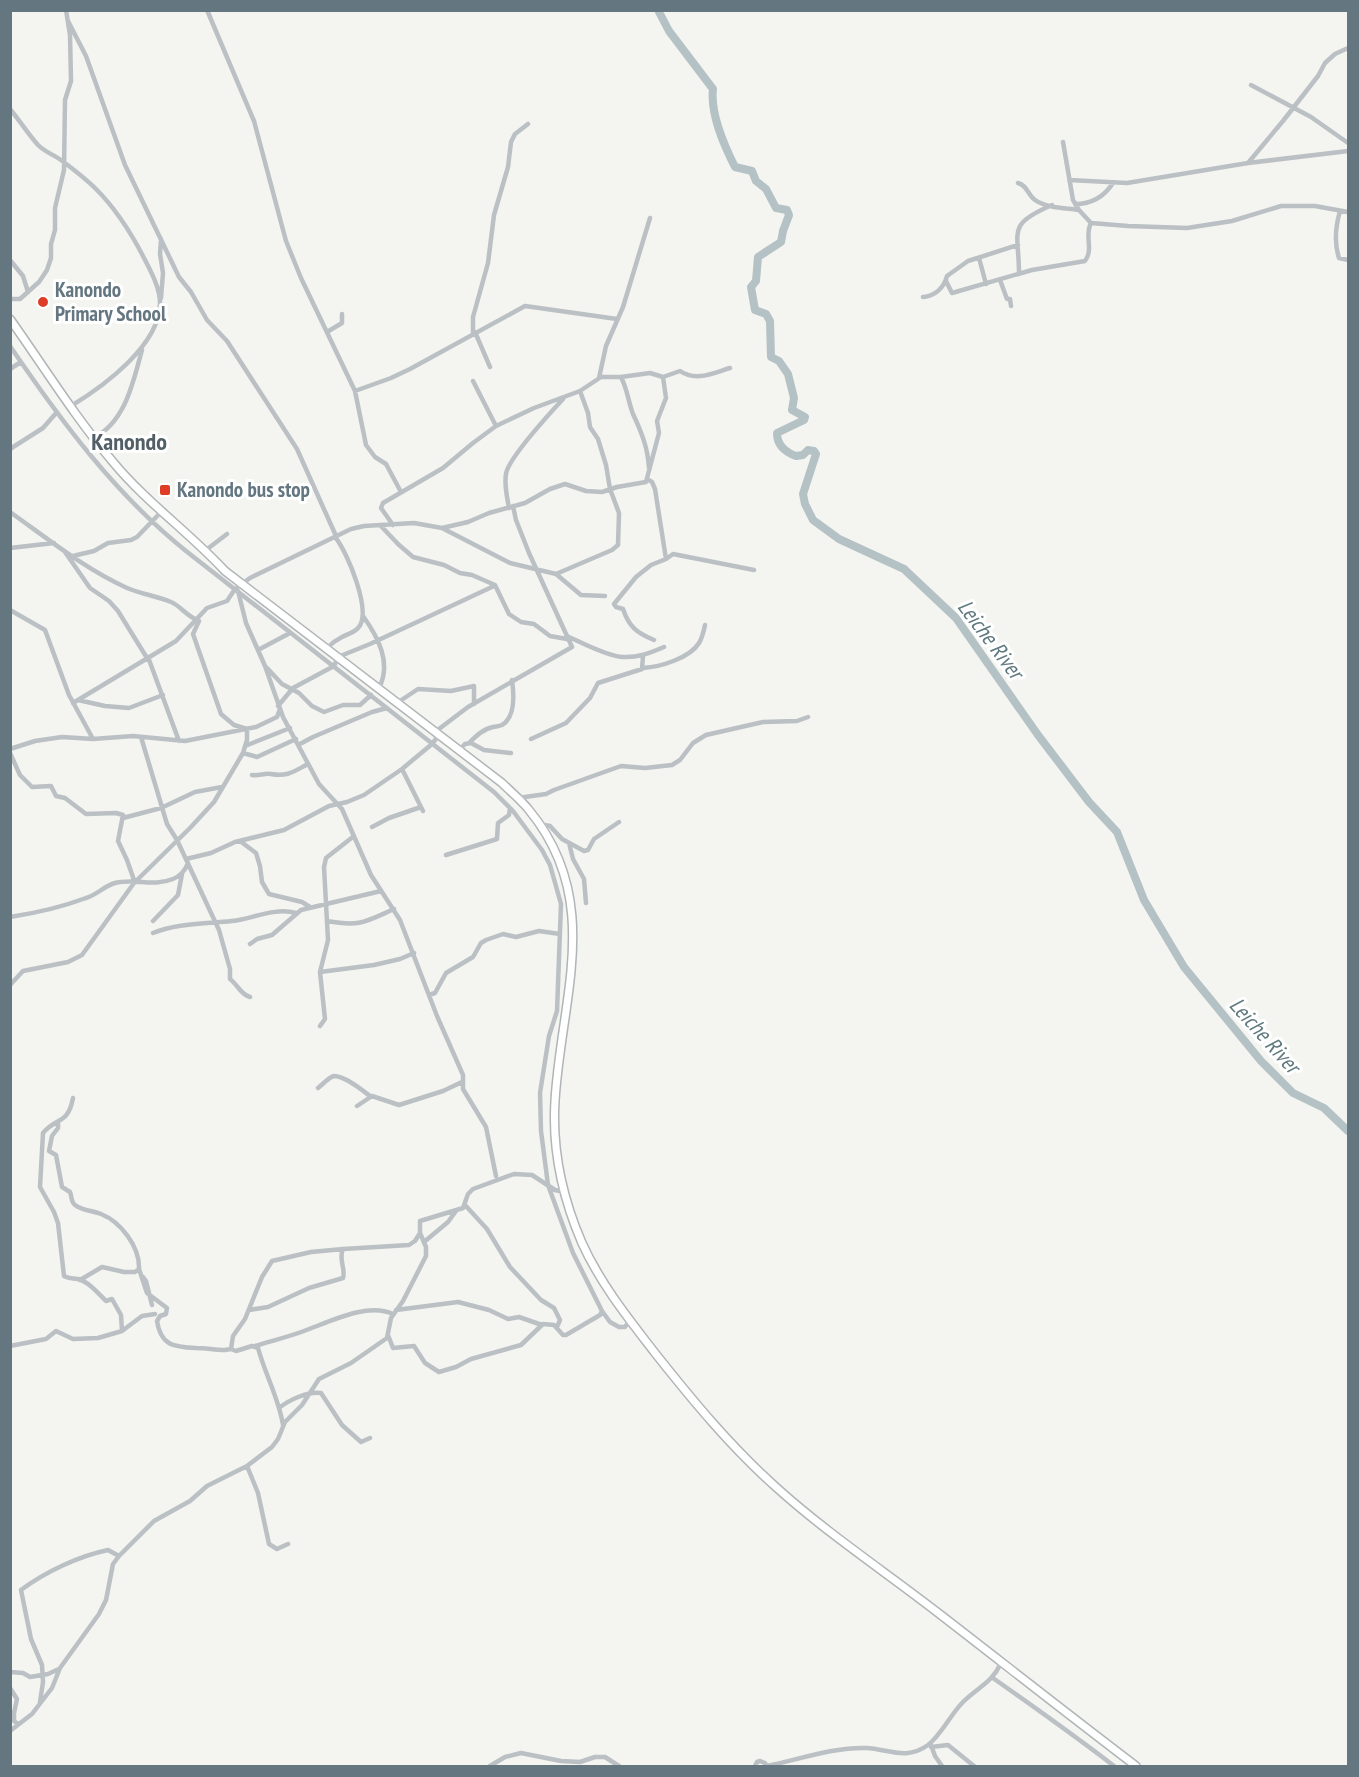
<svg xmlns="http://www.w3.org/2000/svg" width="1359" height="1777" viewBox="0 0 1359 1777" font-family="'PT Sans Narrow',sans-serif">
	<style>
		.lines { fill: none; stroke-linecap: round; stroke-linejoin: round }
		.river { stroke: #b4c2c5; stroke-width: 8 }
		.highway-casing { stroke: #b0b5b7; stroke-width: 10 }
		.minor { stroke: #bac0c3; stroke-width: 4.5 }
		.highway { stroke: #fff; stroke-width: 7 }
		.poi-dot { fill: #de3c27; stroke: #fff; stroke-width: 2 }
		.labels { text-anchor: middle; stroke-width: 6; stroke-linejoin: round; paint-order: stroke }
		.poi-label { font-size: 21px; font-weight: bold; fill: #647781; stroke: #fff; text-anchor: start }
		.water-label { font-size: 22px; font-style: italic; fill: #5f797e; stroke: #fff }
		.quarter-label { font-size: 24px; font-weight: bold; fill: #525f66; stroke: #fff }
	</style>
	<rect width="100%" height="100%" fill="#f4f4f0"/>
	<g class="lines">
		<path class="river" d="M658,10L669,31L713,89C710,114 724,145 735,167L752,171L756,181L766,189L776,208L787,210L789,215L783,231L781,242L758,257L756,281L751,287L755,310L766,314L770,321L771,357L779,361L788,374L794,398L792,410L805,417L804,420L777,433C777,445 785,452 796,456L803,455L808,450L814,451L816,454L803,494L805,504L813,520L839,539L904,569L956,618L1038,735L1089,802L1117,832L1144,900L1184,967L1261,1061L1293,1093L1324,1108L1348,1131"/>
		<g class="highway-casing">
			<path id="highway" d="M10,319C44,367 75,417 113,462C146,502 190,533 225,571L502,783C511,792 521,800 529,810C604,901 561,998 555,1101C552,1149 563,1199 582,1243C600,1283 628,1318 655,1353C693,1401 731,1447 777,1488C827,1533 884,1571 937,1612C1003,1663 1069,1715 1136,1766"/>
		</g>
		<path class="minor" d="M207,10L254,121L286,241L301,278L355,391L366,445L375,457L386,464L401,492
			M68,21L86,56L125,165L179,277L191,292L207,320L227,341L297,449L336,536
			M1251,85L1311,117L1348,143
			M10,109C20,121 28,134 38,145C45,152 54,155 61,160C73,169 86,179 96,189C115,208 131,233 143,256C150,270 160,287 160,303C160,345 104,386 71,406
			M1063,142L1073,200L1079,210L1091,223L1128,226L1187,228L1232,221L1281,206H1315L1348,212
			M1248,163L1283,121L1318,76L1325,63L1335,54L1348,48
			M1069,180L1127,183L1248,163L1348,151
			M1018,183C1027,185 1028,195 1035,200C1046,208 1066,208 1079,210
			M1075,204C1091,204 1104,197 1113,183
			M1340,211C1336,225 1334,243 1339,258L1348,260
			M979,258L986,284
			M10,260L23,276L28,292
			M1019,274C1019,230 1006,225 1052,205
			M1000,280L1007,299H1010L1011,306
			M946,281L952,293L1032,270L1085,261C1094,249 1084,235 1091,223
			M923,297C935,296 944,288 947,276L968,261L1018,245
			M161,298L163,273L160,254L161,239
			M10,299H20L39,282L47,270L51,258V244L55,230V208L64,170L65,100L71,81L70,35L66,10
			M327,332L342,323V314
			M475,332L490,367
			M473,333V317L488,263L494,215L508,167L511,142L515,134L528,124
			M10,346C61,421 115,494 186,551L494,792L513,811L542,850L550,865L561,904L557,1011L549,1036L540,1093L541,1131L548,1185L573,1253L602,1311L610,1322L619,1327H625L630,1320
			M10,369L21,362
			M621,377C628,391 628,401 633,414C641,431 648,448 649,468
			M599,378L606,346L623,307L650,218
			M473,381L496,426
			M355,391L391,378L410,369L525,306L617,319
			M94,438C126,421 133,382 142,350
			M10,449L43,428L57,412
			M647,479L652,482L655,489L666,559
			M509,508C507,497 504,485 506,474C508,459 551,412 563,399
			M10,512C48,539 85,569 127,588C141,594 157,596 171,602C181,606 187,617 198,620
			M380,525L398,544L413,557L444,565L460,573L472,575L495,585L509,614L521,622L534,624L550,636L567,639L569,637C582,643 609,657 623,657C637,658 650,653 664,647
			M393,525L381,508L383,503L443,468L473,443L496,426L534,408L580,391L601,377H621L650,373L663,377L680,371C696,382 713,373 730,368
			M442,528L468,522L489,513L525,503L550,489L565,484L586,491L602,492L617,487L646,482L659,433L657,421L666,398L663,377
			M10,548L54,543
			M206,550L227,534
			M65,552L90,588L109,601L118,611L147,658
			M73,556L94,551L108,543L131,540L137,537L162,511
			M556,574L581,595L605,596
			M238,591L246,623L265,666L283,717L319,784L342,809L371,875L400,920L437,1016L463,1075V1089L486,1127L496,1176
			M10,610L45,630L69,695L93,739
			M363,616C378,637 392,663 379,688
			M654,640C637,633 629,627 623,609L616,607L614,604L636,577L651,565L666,559L673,554L754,570
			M327,648C331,644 336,640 342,637C347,634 354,633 358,628C373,613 347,551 335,537
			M258,650L290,633
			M148,657L179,741
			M267,668L282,684L299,693L312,706L324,712L343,705H360L371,695
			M643,668C660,667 690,658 699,643C702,638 704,630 705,625
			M78,700L105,706L129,708L163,695
			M73,703L176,641L207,608L227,601L235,589L250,578L351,529L364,526L414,523L442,528L510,563L556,574L612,550L618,545L619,513L610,489L606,465L598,439L590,427L588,413L580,391
			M397,703L418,689L451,691L474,686V704
			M278,706L293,688L334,666L338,657L370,644L494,586
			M435,732L468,707L572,647L529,553L516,520L513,506
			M141,737L167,824L177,840L219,930L230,969V979C238,985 240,994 250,997
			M531,739L566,723L590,698L598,683L642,669L643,656
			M469,743C476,736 483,729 493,727C497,726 497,727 502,725C516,717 514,694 512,680
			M298,745L313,737L372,712L387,708
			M245,746L290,728
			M10,749L35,741L62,737L93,739L133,736L185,741L256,727L277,717L280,709
			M459,750L465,744L471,743L484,750L511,753
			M10,753L20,775L32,787L51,786L56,796L65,798L86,814L116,813L123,815L118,841L127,860L134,880
			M243,753L257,757L296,739
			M402,769L423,811
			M252,775C258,776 265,773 271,774C287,777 293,772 308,764
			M518,798L546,794L554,790L621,766L645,768L672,765L680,760L693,743L706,735L763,722L797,721L808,717
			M123,818L161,808L195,792L222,787
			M539,824L550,826L562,839L584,851L588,850L594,839L619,822
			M372,827L389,818L421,807
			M240,841L256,853L260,866L262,882L269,894L302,902L310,907
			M569,843L573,859L584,879L586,903
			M446,855L497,839L498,823L509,815L510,808
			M186,859L211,853L235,842L284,830L329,806L347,802L364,795L402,769L432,744L439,735
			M10,917C36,913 62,907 86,898C97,895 104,886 115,883C135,878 153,887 173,879C181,876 185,871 188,863
			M153,921L178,895L182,874
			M327,921C360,927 365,922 394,909
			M153,933C177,923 206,924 232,921C253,919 274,907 296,913
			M250,944L257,939L272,935L301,910L381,891
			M320,972L374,965L400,959L414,953
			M10,985L23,971L68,962L82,955L134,883L190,828L214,802L243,753L247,740V729L234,725L221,714L193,634L199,621
			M429,995L435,993L446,973L473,957L481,943L486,940L503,934L516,937L539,931L560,934
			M320,1026L325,1019L320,972L328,940L324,867L326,858L354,836
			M318,1088C322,1085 329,1077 334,1076C345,1076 362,1090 370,1096
			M73,1098C68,1125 56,1117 43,1133L40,1187L54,1212L58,1223L64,1276C69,1279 72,1278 78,1279C89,1282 98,1293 106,1301L112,1299L121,1315L122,1331
			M357,1106L372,1096L399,1105L443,1091L462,1082
			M58,1123V1128L52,1136L49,1151L56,1155L62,1187L70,1192C72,1197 71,1202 75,1205C81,1210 93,1211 101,1214C121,1222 140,1247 139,1269L135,1272H124L102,1267L80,1280
			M465,1205L487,1229L510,1267L541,1300L554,1308L560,1320L557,1327
			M424,1242L448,1222L456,1211
			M139,1269L147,1293L167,1308L166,1314L160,1316L157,1321C161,1346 174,1347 196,1348C206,1348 215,1350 225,1350L231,1349L233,1336L245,1319L262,1277L272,1261L311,1252L343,1249
			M143,1277L146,1281L152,1305
			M249,1310L268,1307L309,1288L343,1278C346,1269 338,1259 343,1249L409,1245L415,1241L420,1233
			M396,1310L458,1302L489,1310L508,1319L519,1317L542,1325
			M388,1335L393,1348L414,1346L425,1363L439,1372L456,1367L471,1359L521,1345L543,1324L554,1325L563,1335H566L600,1315L602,1311
			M10,1346L46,1339L56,1331L73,1339L98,1338L122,1331L142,1316L155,1314
			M255,1346C271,1341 288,1337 304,1331C329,1322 367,1302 393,1314
			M231,1349L236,1351L252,1346L258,1348C265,1374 279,1399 283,1425
			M279,1408C289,1400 308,1391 321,1393L342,1425L361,1442L370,1438
			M247,1466L258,1493L269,1544L277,1549L288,1544
			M10,1672L23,1673L30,1677L48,1674L59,1669
			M993,1678C1034,1707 1074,1735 1114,1766
			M10,1688L17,1699L14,1713V1721L18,1724
			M40,1702L43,1682L42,1665L31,1639L21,1590C45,1572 79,1556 108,1550L119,1556
			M10,1731L32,1714L52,1688L60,1668L99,1614L106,1600L113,1564L119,1556L154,1521L190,1501L207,1486L247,1466L272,1447L278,1439L285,1422L302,1405L319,1379L351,1363L387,1338L391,1318L403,1301L426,1256V1247L420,1233V1221L463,1208L468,1194L473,1189L514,1174L532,1175L555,1190L564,1192
			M931,1745L935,1756L942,1766
			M931,1747L948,1745L974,1766
			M490,1766L505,1757L521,1753L561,1761L580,1762L595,1757H605L619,1766
			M755,1766L757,1762L760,1761L765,1763L766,1766
			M766,1766C798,1760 833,1747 866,1748C889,1749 906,1761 928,1745C941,1735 951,1714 963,1702C978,1687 992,1683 1001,1663"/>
		<use href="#highway" class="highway"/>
	</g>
	<g class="poi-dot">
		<circle cx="43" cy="302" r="6"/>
		<rect x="159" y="484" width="12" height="12" rx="3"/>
	</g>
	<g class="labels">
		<g class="poi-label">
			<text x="55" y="297">Kanondo<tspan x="55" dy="24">Primary School</tspan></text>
			<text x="177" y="497">Kanondo bus stop</text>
		</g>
		<g class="water-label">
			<text transform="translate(991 639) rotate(53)" y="8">Leiche River</text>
			<text transform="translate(1265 1035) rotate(48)" y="8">Leiche River</text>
		</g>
		<g class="quarter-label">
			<text x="129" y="450">Kanondo</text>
		</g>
	</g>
	<rect width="1359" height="1777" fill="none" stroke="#647781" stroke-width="24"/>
</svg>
